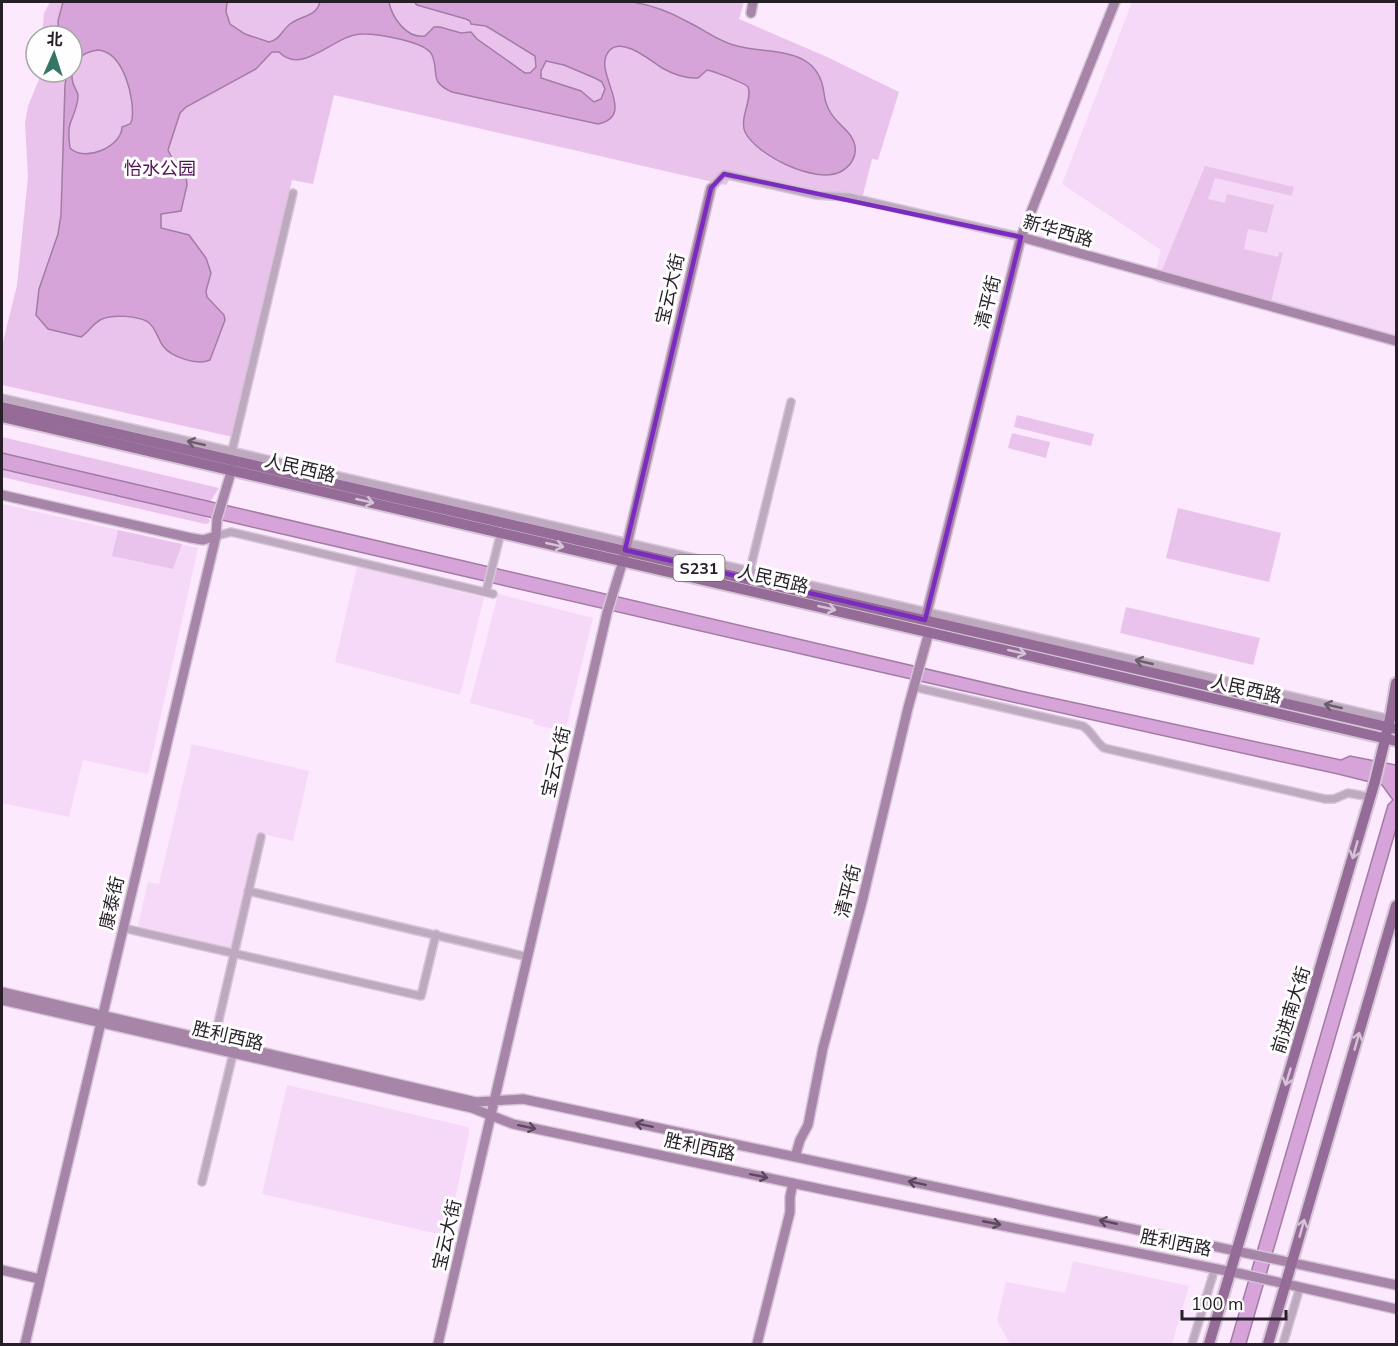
<svg xmlns="http://www.w3.org/2000/svg" width="1398" height="1346" viewBox="0 0 1398 1346" font-family="'Nunito Sans','Noto Sans SC',sans-serif">
	<style>
		.built { fill: #f6d9f8 }
		.green { fill: #eac3ec }
		.water { fill: #d7a4da; stroke: #a27ca5; stroke-width: 1.5; fill-rule: evenodd }
		.lines { fill: none; stroke-linecap: round; stroke-linejoin: round }
		.street-casing { stroke: #d6c5d7; stroke-width: 10 }
		.secondary-casing { stroke: #d6c5d7; stroke-width: 12 }
		.primary-casing { stroke: #d6c5d7; stroke-width: 14 }
		.street { stroke: #bfa9c1; stroke-width: 7 }
		.secondary { stroke: #a785a9; stroke-width: 9 }
		.primary { stroke: #946c97; stroke-width: 10 }
		.oneway { stroke: #6b5d6d }
		.oneway2 { stroke: #d4c4d5 }
		.oneway3 { stroke: #5a485c }
		.marked { fill: none; stroke: #7b2cbf; stroke-width: 4.5; stroke-linejoin: round }
		.labels { text-anchor: middle; stroke-width: 6; stroke-linejoin: round; paint-order: stroke }
		.shield { fill: #fefefe; stroke: #686268; stroke-width: 1.5 }
		.shield-label { font-size: 16px; font-weight: bold; fill: #271f28 }
		.park-label { font-size: 18px; fill: #501355; stroke: #fefefe }
		.street-label { font-size: 18px; fill: #271f28; stroke: #fefefe }
	</style>
	<rect width="100%" height="100%" fill="#fce9fd"/>
	<path class="built" d="M1132,2H1396V342L1153,281L1161,250L1062,184Z
		M2,504L198,548L148,774L83,760L69,817L2,803Z
		M357,566L484,598L460,695L335,662Z
		M498,594L593,618L565,732L533,724L534,720L470,703Z
		M192,744L309,771L293,841L258,833L231,948L138,926L148,882L159,884Z
		M287,1085L468,1127L469,1134L447,1236L262,1194Z
		M1073,1261L1189,1286L1172,1344H1010L997,1320L1006,1282L1065,1293Z"/>
	<path class="green" d="M50,2H744L739,19L825,56L899,92L878,160L872,159L861,203L735,172L726,185L334,95L313,184L292,180L233,437L2,385V346L17,285L28,177L25,123L28,106L42,72H72V36H42L44,13Z
		M1205,166L1294,187L1292,196L1215,178L1208,199L1225,203L1227,194L1274,205L1267,233L1248,229L1244,249L1278,257L1279,252L1283,253L1269,310L1157,282Z
		M1017,415L1094,434L1091,446L1014,427Z
		M1012,433L1050,442L1046,458L1008,448Z
		M2,437L219,488L210,502L2,453Z
		M2,469L204,516L210,520L209,523L205,524L2,477Z
		M1178,508L1281,533L1269,582L1166,558Z
		M118,530L182,544L173,569L112,556Z
		M1126,607L1260,638L1253,665L1120,633Z"/>
	<path class="water" d="M63,2H227L226,12L230,24L245,34L269,42C280,40 282,30 290,24C302,15 316,17 320,2H389C392,18 407,39 425,36L434,27H440L461,33L471,32L477,39L525,73H530L536,67L535,56L486,26L471,24L470,21L466,19L417,5L414,2C464,1 514,2 565,2C585,2 613,0 633,2C651,5 672,13 688,22C705,30 719,42 737,46C771,55 818,45 824,93C827,123 852,127 855,146C857,157 850,167 840,172C816,184 757,156 745,132C739,118 753,99 748,87C745,83 713,71 707,70L698,78C685,79 673,74 662,68C651,61 622,36 609,51C591,72 639,115 598,124L452,92C428,81 440,74 432,55C426,41 377,34 363,34C335,33 303,77 279,52H272L256,69L186,107L180,113L168,150L173,160L185,165L187,185L181,211L161,214V228L189,235L206,258L211,273L206,291L207,297L224,315L225,320L210,360C198,366 171,357 163,346C158,339 156,328 148,322C138,316 113,314 102,319C93,323 89,332 81,337L48,329L36,315L39,289L58,234L61,215L65,85L67,72H72V36H59L58,21ZM98,50C124,52 135,99 132,120L130,124L122,127C122,146 85,163 70,148C69,141 68,131 70,124C73,115 78,106 78,96C78,91 74,88 73,83C68,64 81,52 98,50ZM546,61L564,65L597,79L602,82L605,89L601,99L594,102L581,91L541,78V71Z
		M2,453L1025,692L1341,760L1350,756L1396,765V829L1246,1344H1230L1388,805L1393,800L1382,785L1338,774C891,677 447,572 2,469Z"/>
	<g class="lines">
		<g class="street-casing">
			<path id="street" d="M711,188L724,174L817,195L849,197L1021,237
				M2,398L1390,719
				M232,451L293,193
				M216,536L231,532L493,594
				M749,574L791,402
				M486,592L501,532
				M914,687L1083,726C1092,732 1095,741 1104,748L1325,799H1334L1348,793L1370,797
				M248,891L528,957
				M123,928L421,996L436,934
				M214,1041L261,837
				M202,1182L233,1054
				M1192,1344L1215,1268
				M1283,1344L1300,1287"/>
		</g>
		<g class="secondary-casing">
			<path id="secondary" d="M751,13L753,2
				M1021,237L1396,341
				M2,495L191,538L203,540L216,536
				M925,620L1021,237L1115,2
				M2,992L476,1102L523,1099L1396,1285
				M2,1000L472,1108L513,1124L830,1191L1242,1274L1396,1309
				M795,1157L800,1140L808,1125L823,1048L862,902L908,708L929,632
				M2,1270L40,1279
				M25,1344L216,536L217,519L232,469
				M438,1344L607,613L623,561L711,188
				M757,1344L790,1212V1197L793,1183"/>
		</g>
		<g class="primary-casing">
			<path id="primary" d="M2,407L1396,729
				M2,417L1396,741
				M1209,1344L1375,781L1390,719L1396,683
				M1268,1344L1396,906"/>
		</g>
		<use href="#street" class="street"/>
		<use href="#secondary" class="secondary"/>
		<use href="#primary" class="primary"/>
	</g>
	<defs><path id="oneway-shaft" d="M-6 0H5M1.5-3L5.5 0L1.5 3" fill="none" stroke-width="1.6" stroke-linecap="round" stroke-linejoin="round" transform="scale(1.5)"/></defs>
	<g class="oneway">
		<use href="#oneway-shaft" transform="translate(196 443) rotate(-167)"/>
		<use href="#oneway-shaft" transform="translate(1144 662) rotate(-167)"/>
		<use href="#oneway-shaft" transform="translate(1333 706) rotate(-167)"/>
	</g>
	<g class="oneway2">
		<use href="#oneway-shaft" transform="translate(365 501) rotate(13)"/>
		<use href="#oneway-shaft" transform="translate(555 545) rotate(13)"/>
		<use href="#oneway-shaft" transform="translate(827 608) rotate(13)"/>
		<use href="#oneway-shaft" transform="translate(1017 652) rotate(13)"/>
		<use href="#oneway-shaft" transform="translate(1355 850) rotate(106)"/>
		<use href="#oneway-shaft" transform="translate(1357 1041) rotate(-74)"/>
		<use href="#oneway-shaft" transform="translate(1288 1077) rotate(107)"/>
		<use href="#oneway-shaft" transform="translate(1302 1228) rotate(-74)"/>
	</g>
	<g class="oneway3">
		<use href="#oneway-shaft" transform="translate(644 1125) rotate(-168)"/>
		<use href="#oneway-shaft" transform="translate(527 1127) rotate(12)"/>
		<use href="#oneway-shaft" transform="translate(759 1176) rotate(12)"/>
		<use href="#oneway-shaft" transform="translate(917 1183) rotate(-168)"/>
		<use href="#oneway-shaft" transform="translate(1108 1222) rotate(-168)"/>
		<use href="#oneway-shaft" transform="translate(992 1223) rotate(11)"/>
	</g>
	<path class="marked" d="M724,174L1021,237L925,620L625,550L711,188Z"/>
	<g class="labels">
		<rect class="shield" x="673.5" y="555" width="51" height="26" rx="4.5"/>
		<g class="shield-label">
			<text x="699" y="574">S231</text>
		</g>
		<g class="park-label">
			<text x="160" y="175">怡水公园</text>
		</g>
		<g class="street-label">
			<text transform="translate(1058 231) rotate(16)" y="6">新华西路</text>
			<text transform="translate(670 289) rotate(-77)" y="6">宝云大街</text>
			<text transform="translate(988 302) rotate(-76)" y="6">清平街</text>
			<text transform="translate(300 468) rotate(13)" y="6">人民西路</text>
			<text transform="translate(773 579) rotate(13)" y="6">人民西路</text>
			<text transform="translate(1246 689) rotate(13)" y="6">人民西路</text>
			<text transform="translate(556 762) rotate(-77)" y="6">宝云大街</text>
			<text transform="translate(848 891) rotate(-76)" y="6">清平街</text>
			<text transform="translate(112 903) rotate(-77)" y="6">康泰街</text>
			<text transform="translate(1291 1010) rotate(-73)" y="6">前进南大街</text>
			<text transform="translate(228 1036) rotate(13)" y="6">胜利西路</text>
			<text transform="translate(700 1147) rotate(12)" y="6">胜利西路</text>
			<text transform="translate(447 1235) rotate(-77)" y="6">宝云大街</text>
			<text transform="translate(1176 1243) rotate(11)" y="6">胜利西路</text>
		</g>
	</g>
	<rect width="1398" height="1346" fill="none" stroke="#271f28" stroke-width="6"/>
	<g transform="translate(54 54) rotate(3)"><circle r="28" fill="#fefefe" stroke="#a8a5a8" stroke-width="1.5"/>
	<path d="M0-4.5L10 22L0 15L-10 22Z" fill="#347565"/>
	<text y="-9" font-size="16" font-weight="bold" text-anchor="middle" fill="#271f28">北</text>
	</g>
	<path d="M1182 1310v9h104v-9" fill="none" stroke="#271f28" stroke-width="3"/>
	<text x="1191" y="1310" font-size="18" fill="#271f28" stroke="#fefefe" stroke-width="4.5" paint-order="stroke">100 m</text>
</svg>
